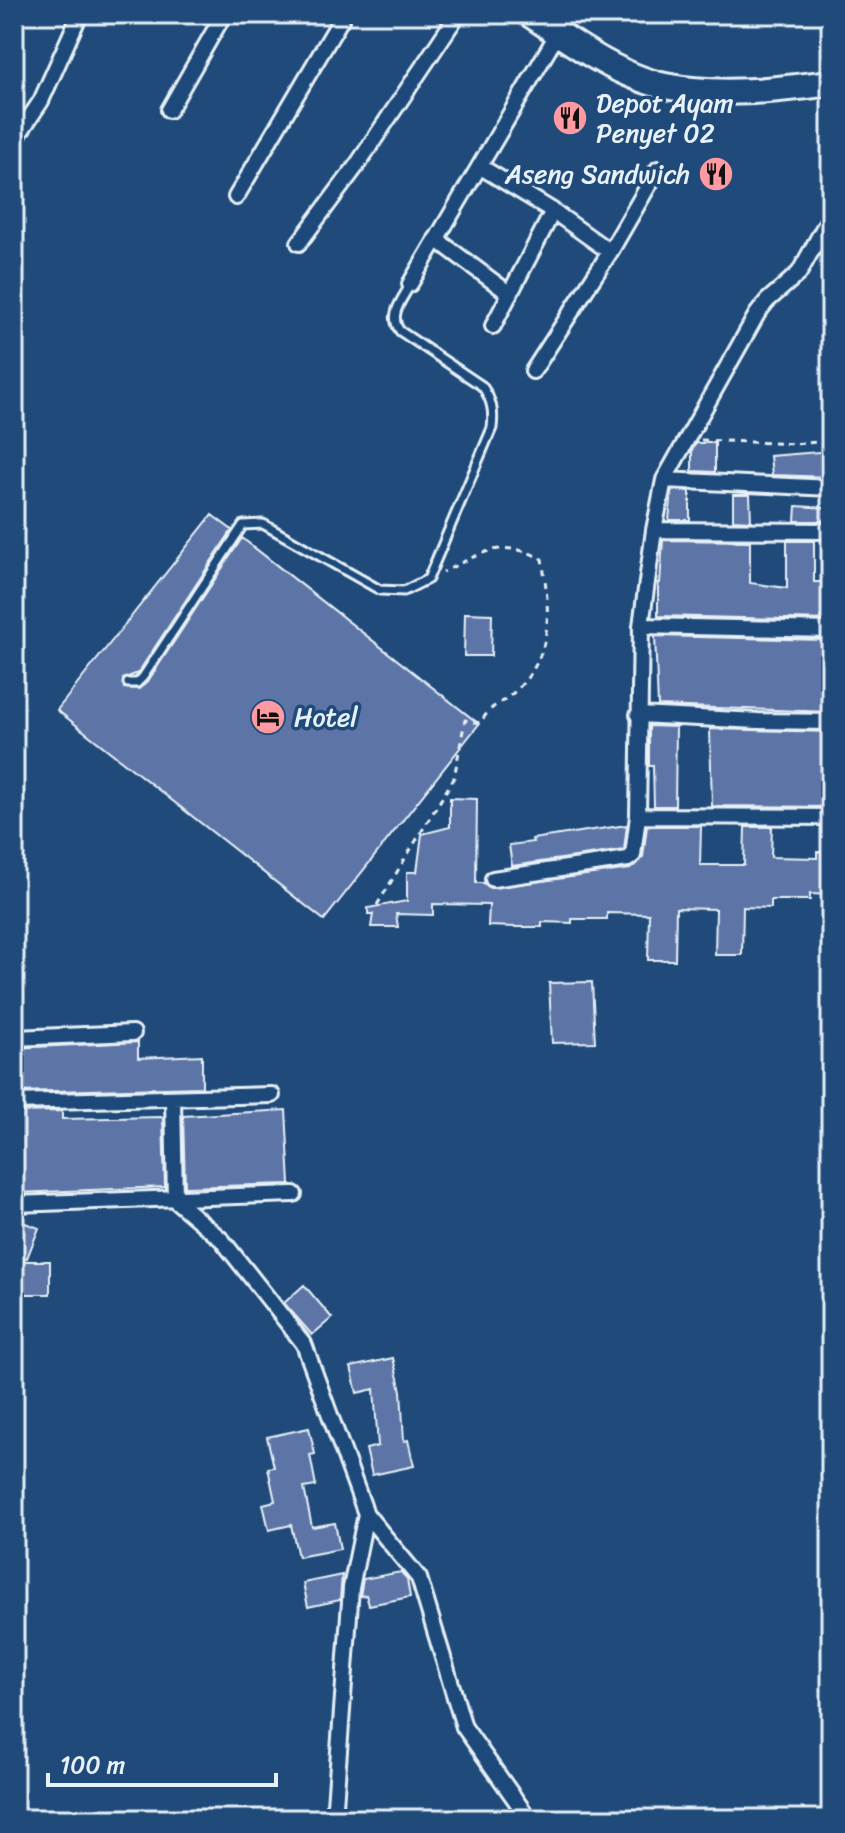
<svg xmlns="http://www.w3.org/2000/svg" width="845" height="1833" viewBox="0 0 845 1833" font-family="Sriracha,sans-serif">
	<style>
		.building { fill: #5d75a6; stroke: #e8f1f8; stroke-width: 2 }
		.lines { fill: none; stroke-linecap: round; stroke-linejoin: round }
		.lane-casing { stroke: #e8f1f8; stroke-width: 13 }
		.street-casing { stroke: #e8f1f8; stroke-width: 20 }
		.highway-casing { stroke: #e8f1f8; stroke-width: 30 }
		.path { stroke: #e8f1f8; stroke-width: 3; stroke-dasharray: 6 6; stroke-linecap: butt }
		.lane { stroke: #1f4a7a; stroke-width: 7 }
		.street { stroke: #1f4a7a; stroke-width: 14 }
		.highway { stroke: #1f4a7a; stroke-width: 24 }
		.labels { text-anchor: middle; stroke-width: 7; stroke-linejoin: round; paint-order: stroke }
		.poi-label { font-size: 26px; fill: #e8f1f8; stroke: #1f4a7a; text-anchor: start }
	</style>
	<rect width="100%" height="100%" fill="#1f4a7a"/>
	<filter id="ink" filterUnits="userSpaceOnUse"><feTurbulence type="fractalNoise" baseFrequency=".0125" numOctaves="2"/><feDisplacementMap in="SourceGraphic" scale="16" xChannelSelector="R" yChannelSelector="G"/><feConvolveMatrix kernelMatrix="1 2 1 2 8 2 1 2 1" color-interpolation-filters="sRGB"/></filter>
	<g filter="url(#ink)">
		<path class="building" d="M696,443H715V472L692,471V450Z
			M831,451V477L772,475L770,456Z
			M672,490L690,491V520H669Z
			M733,495H750L751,521L733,520Z
			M796,506L829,508L828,521H795Z
			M212,515L232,530L138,673L123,679L124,688L139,689L148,681L242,538L479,724L324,920L57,710Z
			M663,540L750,541V583L787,588V541H814V582H831V620L658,616V583H660Z
			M465,613L492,614L491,656H464Z
			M655,636L823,640V678H831V712L658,706Z
			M649,726L676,727L675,806H654L653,766H649Z
			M710,729L831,732V807L712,806Z
			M450,798L477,799L476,883H484L490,888L630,869L643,857L647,826H701L700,865H744L745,827H772L771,857L817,858V852H831V895L810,894V900H771V908L743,907L742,955H715L716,909L676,908L675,960H648L649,914L607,913V919H572V923L542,922V927H516L488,926L489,905L433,904V915L396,914L398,927H371L373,914H368V908L407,901V872H417L422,834L450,827Z
			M627,825L624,850L512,866L509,845L533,842L532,839Z
			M592,982L595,1042L552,1043L549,983Z
			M138,1042V1058L202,1055V1087L17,1092L14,1048Z
			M286,1110L290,1184L185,1187L183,1116Z
			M62,1111V1119L163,1117L165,1187L17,1193L15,1117H17V1112Z
			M14,1219L39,1228L27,1258L14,1254Z
			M22,1261H50V1294H22Z
			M304,1285L332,1318L312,1335L284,1303Z
			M393,1358L401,1391L404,1441L408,1440L414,1466L372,1475L366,1449L378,1446L374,1389L357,1393L351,1367Z
			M309,1428L315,1454L310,1455L316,1486L304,1488L312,1527L335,1523L340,1549L298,1557L291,1525L269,1530L263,1504L275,1501L268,1468L274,1467L267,1437Z
			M401,1572L407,1579L410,1597L369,1605L366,1595L360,1596L363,1579Z
			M342,1575L340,1600L308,1607L303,1583Z"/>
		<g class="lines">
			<g class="lane-casing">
				<path id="lane" d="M561,28L569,14
					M128,683H137L143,677L243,525L263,524L380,590L404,591L428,579L492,428C494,411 492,400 482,386L400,331C388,315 402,300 410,285"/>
			</g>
			<g class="street-casing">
				<path id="street" d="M169,110L224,14
					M14,141L41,101L80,14
					M481,167L553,211L610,252
					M236,197L344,14
					M436,239L510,294
					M299,243L357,165L458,14
					M410,284L558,33
					M493,326L553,211
					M533,371L610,252L658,169
					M664,480L831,488
					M654,530L831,531
					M641,626L831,630
					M638,715L758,721L831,722
					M638,816L831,817
					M493,879L628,859L633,855L638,816L641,626L654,530L664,480L757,314L767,301L799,273L831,215
					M14,1038L133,1033
					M173,1099L175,1200L222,1240L304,1344L366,1514L351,1588L334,1819
					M14,1102L272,1095
					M14,1204L294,1194
					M366,1514L419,1578L464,1727L529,1819"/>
			</g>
			<g class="highway-casing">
				<path id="highway" d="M530,14C570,41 617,76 665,86C720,97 776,90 831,83"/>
			</g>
			<path class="path" d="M701,440L795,444L831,441
				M377,905L454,778L465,720L480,723C494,702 495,708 512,694C555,657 550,609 542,559C501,537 480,554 443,572"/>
			<use href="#lane" class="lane"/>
			<use href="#street" class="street"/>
			<use href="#highway" class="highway"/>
		</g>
	</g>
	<defs>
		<g id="restaurant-disc" transform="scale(1.8)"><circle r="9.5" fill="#ff9aa2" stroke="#1f4a7a"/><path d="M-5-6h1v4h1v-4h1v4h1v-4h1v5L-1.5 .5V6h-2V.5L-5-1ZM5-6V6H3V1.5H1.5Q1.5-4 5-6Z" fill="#111"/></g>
		<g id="hotel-disc" transform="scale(1.8)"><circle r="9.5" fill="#ff9aa2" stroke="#1f4a7a"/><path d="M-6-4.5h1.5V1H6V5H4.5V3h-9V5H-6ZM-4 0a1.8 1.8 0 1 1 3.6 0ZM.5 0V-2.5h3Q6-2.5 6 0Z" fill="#111"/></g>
	</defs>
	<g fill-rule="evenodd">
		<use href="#restaurant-disc" x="570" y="118"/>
		<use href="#restaurant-disc" x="716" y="174"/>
		<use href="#hotel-disc" x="268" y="717"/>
	</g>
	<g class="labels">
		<g class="poi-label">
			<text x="596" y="112">Depot Ayam<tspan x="596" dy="30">Penyet 02</tspan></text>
			<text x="690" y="183" text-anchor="end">Aseng Sandwich</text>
			<text x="294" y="726">Hotel</text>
		</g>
	</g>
	<rect width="845" height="1833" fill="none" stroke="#1f4a7a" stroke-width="48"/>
	<rect x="24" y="24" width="797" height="1785" fill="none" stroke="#e8f1f8" stroke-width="3" filter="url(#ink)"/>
	<path d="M48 1773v12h228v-12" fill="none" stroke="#e8f1f8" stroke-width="4"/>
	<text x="60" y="1773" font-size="24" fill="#e8f1f8" stroke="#1f4a7a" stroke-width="6" paint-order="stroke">100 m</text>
</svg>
